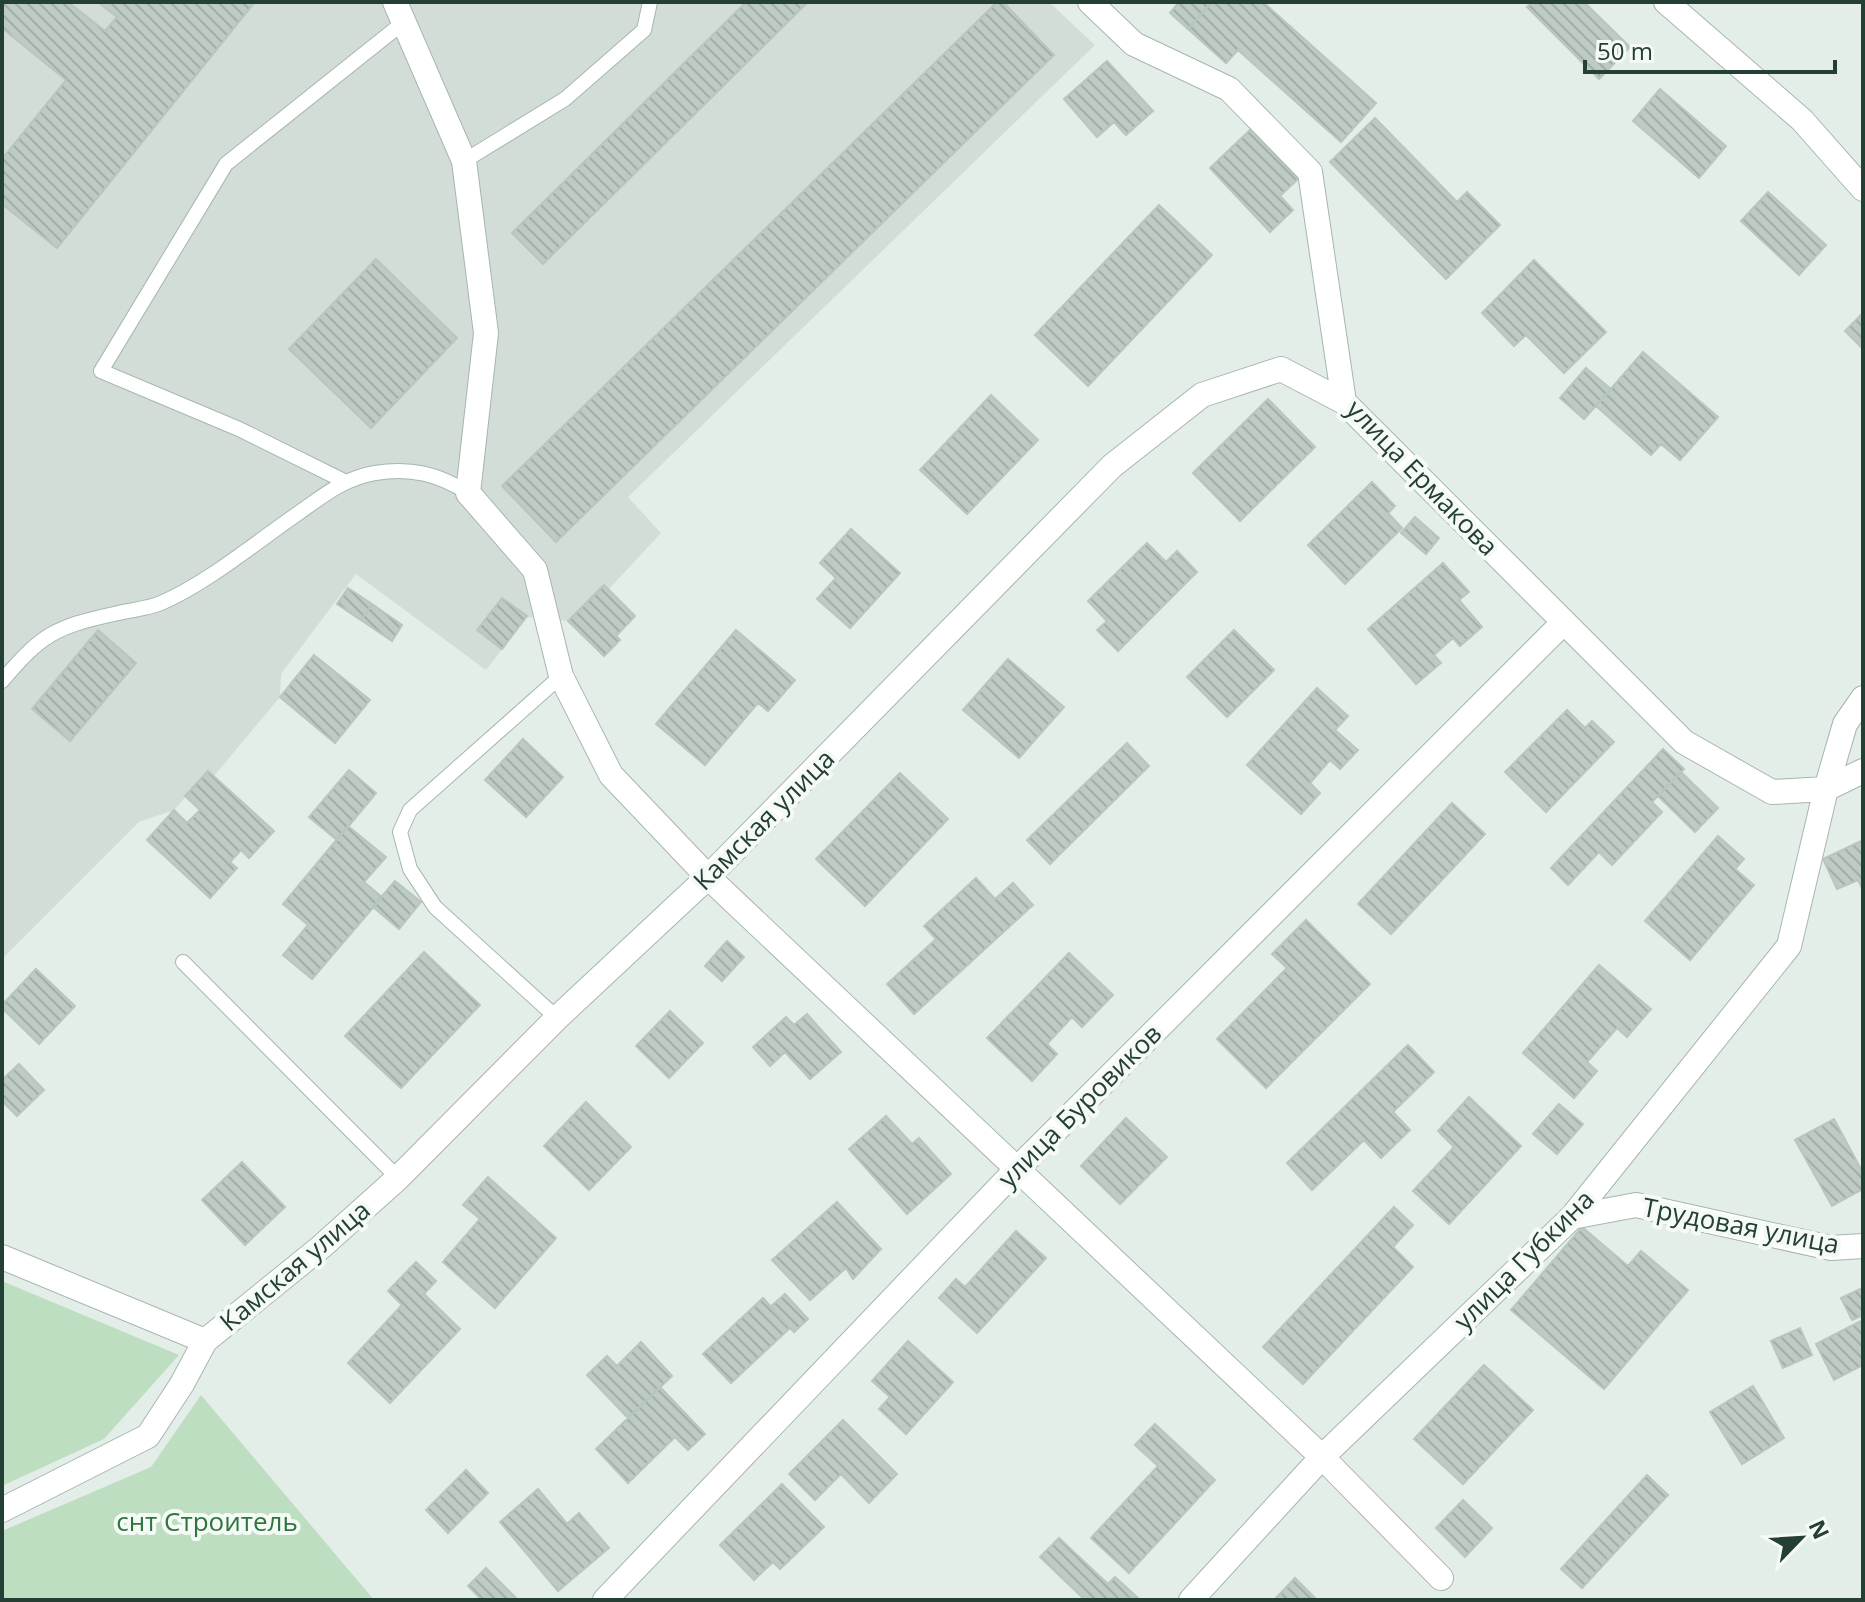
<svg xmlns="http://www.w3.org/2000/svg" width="1865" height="1602" viewBox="0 0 1865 1602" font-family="'Open Sans',sans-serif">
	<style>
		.built { fill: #d3ddd7 }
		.garden { fill: #bedec1 }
		.building { fill: url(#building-back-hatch); stroke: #b7c7bd; stroke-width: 2 }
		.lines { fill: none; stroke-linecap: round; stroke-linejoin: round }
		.service-casing { stroke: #a7b6ae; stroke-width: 16 }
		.minor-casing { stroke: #a7b6ae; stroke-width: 26 }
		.service { stroke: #fff; stroke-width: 14 }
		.minor { stroke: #fff; stroke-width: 24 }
		.labels { text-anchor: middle; stroke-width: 8; stroke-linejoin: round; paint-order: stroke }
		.street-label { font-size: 26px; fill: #243f33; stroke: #f5faf7 }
		.park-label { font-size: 26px; fill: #2e763d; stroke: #f5faf7 }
	</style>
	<defs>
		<pattern id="building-back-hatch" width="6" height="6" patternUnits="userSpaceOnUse" patternTransform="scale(2)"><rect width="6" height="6" fill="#bdcbc3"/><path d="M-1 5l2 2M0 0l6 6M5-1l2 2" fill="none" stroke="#a2afa8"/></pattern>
	</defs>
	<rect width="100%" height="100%" fill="#e4eee8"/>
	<path class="built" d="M2,2H1049L1095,45L628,497L661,533L608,590L603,586L568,621L527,617L486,670L356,574L281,674L280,697L214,776L208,771L174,810L139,822L2,959Z"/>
	<path class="garden" d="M2,1281L179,1355L104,1439L2,1486Z
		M201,1395L374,1600H2V1531L151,1467Z"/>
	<path class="building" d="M2,2H68L105,31L117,17L98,2H255L57,248L2,204V159L66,80L2,28Z
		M746,2H808L543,264L512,233Z
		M997,2H1003L1054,55L556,542L502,486Z
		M1179,2H1212L1188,29L1170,13Z
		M1212,2H1263L1376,103L1341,142L1238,50L1226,63L1188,29Z
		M1532,2H1584L1630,47L1599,79L1527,7Z
		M1107,61L1153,111L1126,135L1114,122L1097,137L1064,99Z
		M1660,89L1726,146L1699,178L1633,121Z
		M1375,118L1457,202L1467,192L1500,225L1446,279L1330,162Z
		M1251,129L1298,179L1280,196L1293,210L1270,232L1210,168Z
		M1768,192L1826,245L1799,275L1741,221Z
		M1159,205L1212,255L1088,386L1035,335Z
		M376,259L457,338L371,428L289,349Z
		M1534,260L1606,332L1564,373L1526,335L1514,346L1482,313Z
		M1863,313V349L1845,331Z
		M1643,352L1718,417L1680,460L1661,444L1651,455L1596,406Z
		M1586,368L1611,389L1584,419L1560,398Z
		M991,395L1038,440L967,514L920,470Z
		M1268,399L1315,447L1240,521L1193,473Z
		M1372,482L1395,506L1388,513L1402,528L1345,584L1308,545Z
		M1415,517L1439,538L1426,554L1401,533Z
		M851,529L900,573L850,628L817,599L836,578L820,563Z
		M1147,543L1166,562L1177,551L1197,572L1118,651L1097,630L1107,621L1088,601Z
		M1443,563L1469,592L1459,600L1482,627L1460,646L1453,638L1434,655L1441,663L1416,684L1368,629Z
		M604,585L635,616L616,636L620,640L604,656L568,621Z
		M348,588L372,604L361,620L337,604Z
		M502,598L527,616L502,649L477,630Z
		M372,604L402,625L392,641L361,620Z
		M98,630L136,663L70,741L32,709Z
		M736,630L795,680L768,711L758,703L705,765L656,724Z
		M1234,630L1274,670L1227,717L1187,677Z
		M314,655L370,700L335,743L280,697Z
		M1008,659L1064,707L1019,758L963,710Z
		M1317,688L1348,716L1335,730L1358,750L1340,769L1330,760L1310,783L1320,793L1301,814L1247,765Z
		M1567,710L1585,728L1592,721L1614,742L1546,812L1505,772Z
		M523,739L563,777L526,817L485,780Z
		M1127,743L1149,766L1050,864L1027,840Z
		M1663,749L1684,769L1652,802L1662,812L1612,865L1599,852L1568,885L1551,868Z
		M349,770L376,793L337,840L309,817Z
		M208,771L274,831L249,858L241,850L230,862L237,868L210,898L147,840L174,810L187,823L200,810L185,796Z
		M1681,772L1718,808L1695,832L1658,796Z
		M900,773L948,819L865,906L816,859Z
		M1452,803L1485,834L1391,934L1358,904Z
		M348,826L386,857L364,882L382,897L312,979L283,955L308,925L283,904Z
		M1718,836L1744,859L1735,869L1754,885L1690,960L1645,921Z
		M1863,840V890L1858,880L1837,889L1823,859Z
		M976,878L995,899L1013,883L1033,905L914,1014L887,984L936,939L924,926Z
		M395,881L421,902L399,929L373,907Z
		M1306,920L1370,984L1266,1088L1217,1039L1287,968L1272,954Z
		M727,941L744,957L722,981L705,966Z
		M424,952L480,1005L401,1088L345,1036Z
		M1069,953L1113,995L1082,1027L1072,1017L1047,1044L1057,1054L1032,1081L987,1038Z
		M1599,965L1651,1009L1627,1037L1617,1028L1587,1062L1597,1071L1574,1098L1523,1053Z
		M36,969L75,1006L39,1044L2,1008V1005Z
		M670,1011L703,1043L669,1078L636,1046Z
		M807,1014L841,1052L810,1079L785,1052L770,1066L753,1047L786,1017L794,1025Z
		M1408,1045L1434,1072L1393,1112L1410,1130L1381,1158L1364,1140L1312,1190L1287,1163Z
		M19,1064L44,1090L17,1116L2,1101V1080Z
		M1469,1097L1521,1146L1449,1224L1413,1191L1454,1147L1438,1131Z
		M586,1102L631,1147L589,1190L544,1146Z
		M1559,1104L1583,1124L1557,1154L1533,1134Z
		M886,1116L912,1144L919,1138L951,1174L907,1214L849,1149Z
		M1126,1118L1167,1157L1120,1204L1081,1166Z
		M1834,1119L1863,1173V1189L1832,1206L1795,1140Z
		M242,1162L285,1207L245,1245L202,1200Z
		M488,1177L556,1238L495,1308L443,1262L480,1219L463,1205Z
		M837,1202L881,1249L853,1279L846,1268L810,1300L772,1260Z
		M1394,1207L1413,1225L1393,1247L1413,1267L1303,1384L1263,1347Z
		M1582,1227L1628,1266L1641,1251L1688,1290L1604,1389L1511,1310Z
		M1016,1231L1046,1258L977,1333L939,1298L956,1279L965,1287Z
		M416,1262L436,1281L424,1294L460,1329L390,1403L348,1363L402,1305L388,1291Z
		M1860,1289L1863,1295V1315L1852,1320L1841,1298Z
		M785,1294L808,1319L794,1332L770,1307Z
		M763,1298L790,1328L731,1383L703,1354Z
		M1863,1320V1365L1834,1380L1816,1344Z
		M1800,1328L1812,1355L1783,1368L1771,1341Z
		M908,1341L953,1382L906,1434L879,1409L890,1397L872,1381Z
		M641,1342L672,1376L628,1418L587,1375L607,1356L617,1366Z
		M1484,1365L1533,1410L1463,1484L1414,1439Z
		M1753,1386L1784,1438L1742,1464L1710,1412Z
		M660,1387L705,1434L688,1450L675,1437L628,1483L596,1449Z
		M843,1420L897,1474L869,1503L841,1474L815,1500L789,1474Z
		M1155,1424L1215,1480L1129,1573L1091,1538L1158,1466L1135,1445Z
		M466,1470L488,1493L448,1533L426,1510Z
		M1647,1475L1668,1495L1582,1588L1561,1569Z
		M782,1484L824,1527L780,1569L773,1562L754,1580L720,1545Z
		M538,1489L567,1524L579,1513L609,1548L558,1591L500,1522Z
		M1463,1500L1492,1528L1465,1557L1436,1528Z
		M1059,1538L1108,1584L1115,1577L1138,1598L1085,1600L1040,1557Z
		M486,1568L518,1600H482L468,1586Z
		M1295,1578L1317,1600H1274Z"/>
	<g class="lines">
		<g class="service-casing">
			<path id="service" d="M464,161L565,99L644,30L650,2
				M344,481L239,429L101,371L226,164L404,22
				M2,681C41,635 54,627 114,614C129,610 147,609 161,603C206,584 259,540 300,512C324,495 345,478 375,473C410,467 439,474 468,493
				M183,962L398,1178
				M557,1018L435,907L410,869L400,832L410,810L561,676"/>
		</g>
		<g class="minor-casing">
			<path id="minor" d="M395,2L464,161L486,333L468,493L535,570L561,676L611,775L708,877L1322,1457L1441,1578
				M1090,2L1134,44L1229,89L1310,172L1344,402L1684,742L1772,792L1826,789L1863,771
				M1666,2L1802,120L1863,189
				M1572,1217L1636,1205L1831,1248L1863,1246
				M2,1257L205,1341
				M2,1510L148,1436L182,1384L205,1341L321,1247L398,1178L557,1018L708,877L1112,466L1202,395L1281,369L1344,402
				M605,1600L1017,1169L1564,622
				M1191,1600L1322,1457L1572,1217L1789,946L1826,789L1845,724L1863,698"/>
		</g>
		<use href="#service" class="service"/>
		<use href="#minor" class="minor"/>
	</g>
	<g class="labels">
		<g class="street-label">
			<text transform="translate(1422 478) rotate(46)" y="9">улица Ермакова</text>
			<text transform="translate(764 820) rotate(-45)" y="9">Камская улица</text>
			<text transform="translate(1080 1106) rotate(-45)" y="9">улица Буровиков</text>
			<text transform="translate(1741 1226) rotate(11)" y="9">Трудовая улица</text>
			<text transform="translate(1524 1260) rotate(-45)" y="9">улица Губкина</text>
			<text transform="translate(295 1266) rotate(-40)" y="9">Камская улица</text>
		</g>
		<g class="park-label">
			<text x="207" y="1531">снт Строитель</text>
		</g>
	</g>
	<rect width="1865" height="1602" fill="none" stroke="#243f33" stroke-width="8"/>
	<g transform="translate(1801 1538) rotate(65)" stroke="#f5faf7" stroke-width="6" paint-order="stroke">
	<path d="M0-6L14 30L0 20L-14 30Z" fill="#243f33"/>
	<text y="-12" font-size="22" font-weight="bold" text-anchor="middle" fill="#243f33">N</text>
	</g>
	<path d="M1585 60v12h250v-12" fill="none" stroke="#243f33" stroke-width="4"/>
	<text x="1597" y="60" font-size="24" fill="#243f33" stroke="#f5faf7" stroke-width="6" paint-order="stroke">50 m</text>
</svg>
